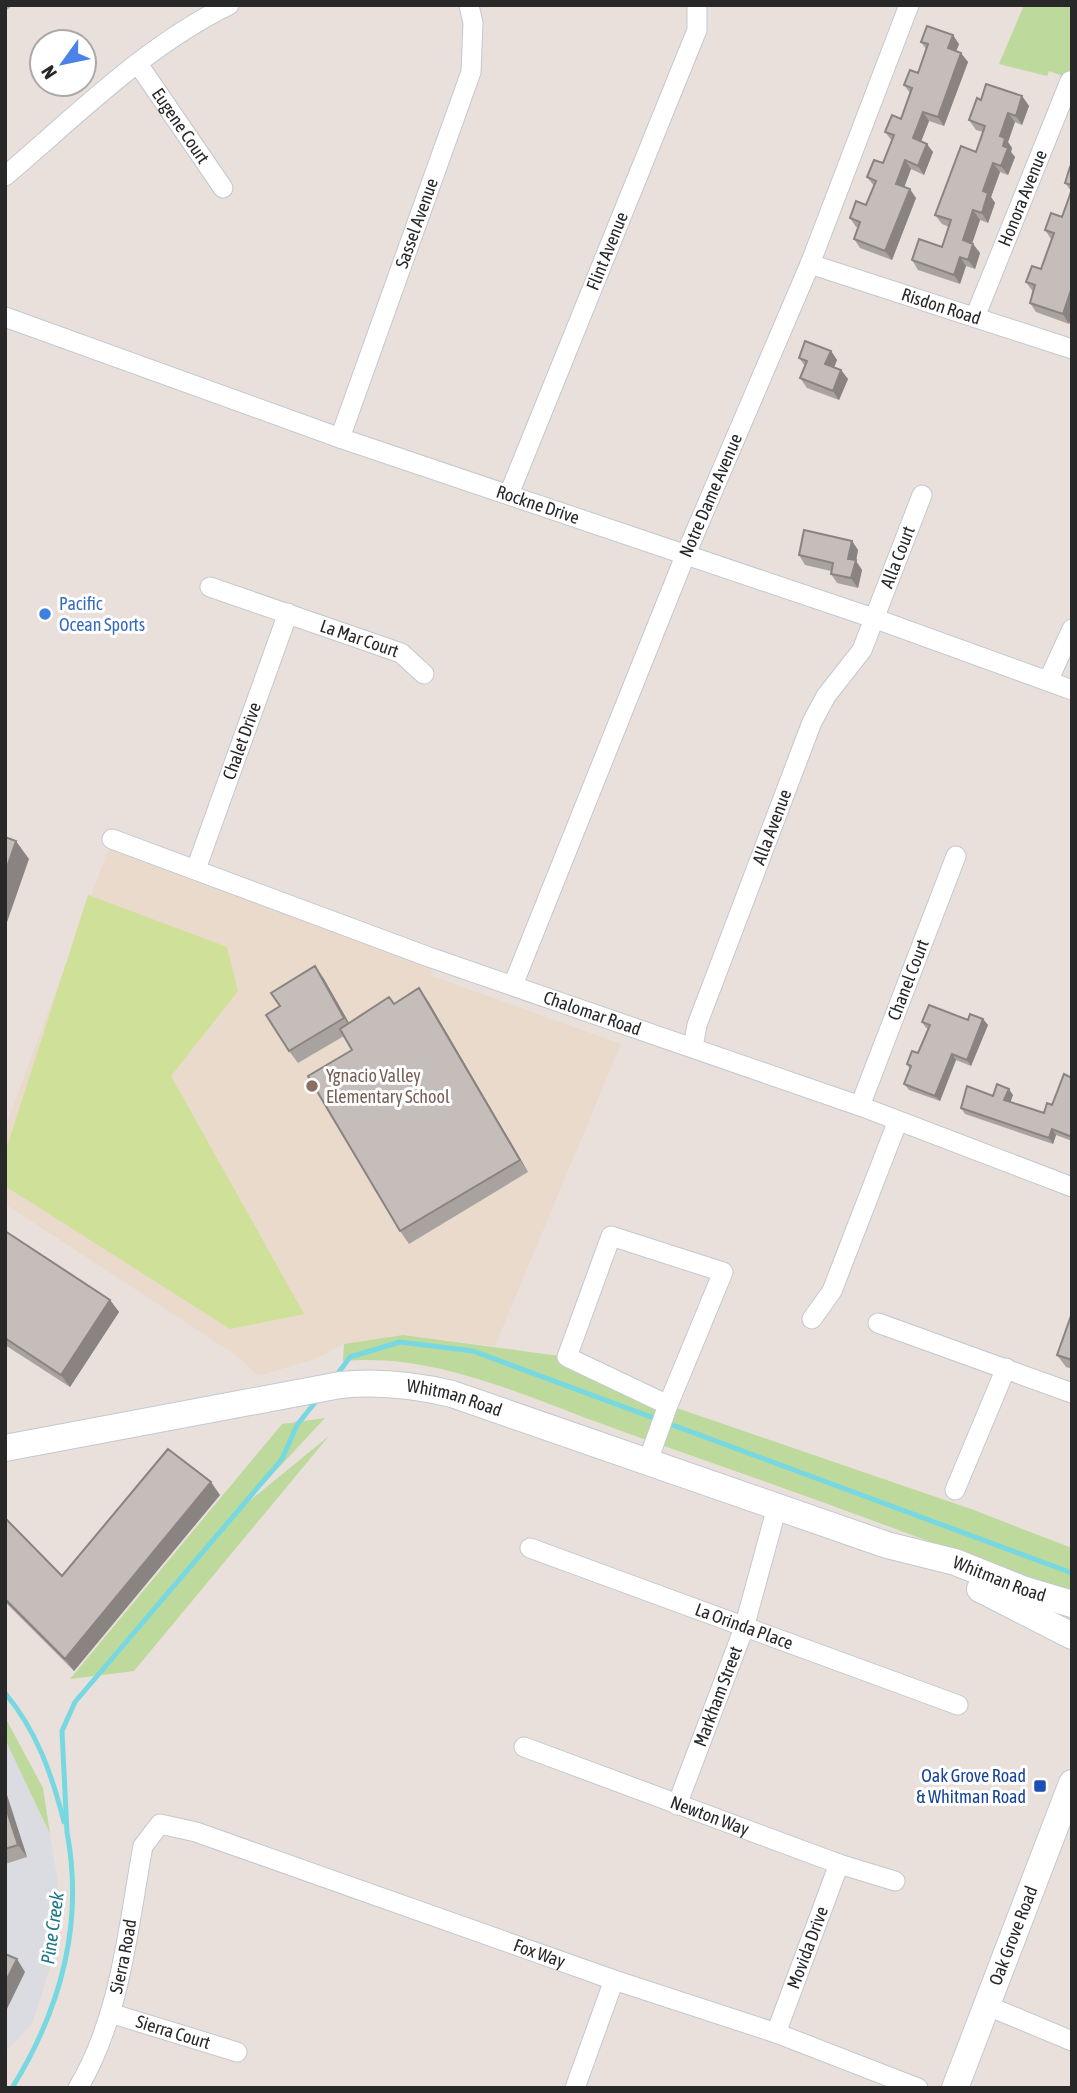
<svg xmlns="http://www.w3.org/2000/svg" width="1077" height="2093" viewBox="0 0 1077 2093" font-family="'Asap Condensed',sans-serif">
	<style>
		.industrial { fill: #dbdbe2 }
		.education { fill: #e9dacc }
		.green { fill: #bdda9c }
		.pitch { fill: #cfe099 }
		.lines { fill: none; stroke-linecap: round; stroke-linejoin: round }
		.stream { stroke: #78d8e1; stroke-width: 5 }
		.street-casing { stroke: #c3c8d0; stroke-width: 21 }
		.secondary-casing { stroke: #c3c8d0; stroke-width: 28 }
		.street { stroke: #fff; stroke-width: 19 }
		.secondary { stroke: #fff; stroke-width: 26 }
		.rail { stroke: #9ea4b0; stroke-width: 5 }
		.wall { fill: #a9a3a0 }
		.shaded-wall { fill: #898482 }
		.building { fill: #c4bdba; stroke: #898482; stroke-width: 2 }
		.shop-dot { fill: #3f7fe0; stroke: #fff; stroke-width: 2.5 }
		.education-dot { fill: #8d6e63; stroke: #fff; stroke-width: 2.5 }
		.transit-dot { fill: #1a4fb4; stroke: #fff; stroke-width: 2.5 }
		.labels { text-anchor: middle; stroke-width: 6; stroke-linejoin: round; paint-order: stroke }
		.street-label { font-size: 18px; fill: #282828; stroke: #fff }
		.shop-label { font-size: 18px; fill: #366cbe; stroke: #fff; text-anchor: start }
		.education-label { font-size: 18px; fill: #785e54; stroke: #fff; text-anchor: start }
		.transit-label { font-size: 18px; fill: #164399; stroke: #fff; text-anchor: end }
		.water-label { font-size: 19px; font-style: italic; fill: #1b7788; stroke: #fff }
	</style>
	<rect width="100%" height="100%" fill="#e9e0db"/>
	<path class="industrial" d="M5,1739L50,1834L58,1883L56,1949L32,2024L5,2052Z"/>
	<path class="education" d="M112,839L429,957L432,976L621,1044L495,1346L403,1335L344,1344L315,1359L258,1376L240,1358L5,1204V1128Z"/>
	<path class="green" d="M1024,5H1072V79L1049,71L1047,76L999,64Z
		M403,1335L567,1357L668,1405L971,1509L1072,1548V1596C924,1538 774,1484 624,1432C534,1401 440,1352 343,1361L344,1344Z
		M325,1418L242,1507L329,1436L134,1671L70,1679L282,1424Z
		M5,1717L43,1788L50,1834L5,1739Z"/>
	<path class="pitch" d="M88,895L227,947L238,991L171,1076L304,1314L230,1329L5,1186V1153Z"/>
	<g class="lines">
		<path class="stream" d="M336,1376L350,1357L400,1342L473,1351L1072,1573
			M5,1693C37,1731 52,1775 64,1822
			M67,1833L62,1731L75,1702L282,1459L297,1425L317,1400
			M12,2088C61,2009 84,1923 67,1832"/>
		<g class="street-casing">
			<g id="street">
				<path id="s1" d="M138,64L223,188"/>
				<path d="M5,176C76,116 145,46 229,5"/>
				<path id="s2" d="M810,264L1072,349"/>
				<path id="s3" d="M5,317L340,438L876,619L1072,690"/>
				<path id="s4" d="M975,317L1070,81"/>
				<path id="s5" d="M340,438L471,72L473,23L469,5"/>
				<path id="s6" d="M509,494L697,30V5"/>
				<path id="s7" d="M210,587L401,653L424,674"/>
				<path d="M1048,681L1072,629"/>
				<path id="s8" d="M112,839L429,957L860,1106L1072,1187"/>
				<path id="s9" d="M196,869L288,613"/>
				<path id="s10" d="M513,985L685,556L810,264L909,5"/>
				<path id="s11" d="M693,1047L697,1025L812,722L826,696L862,650L922,495"/>
				<path id="s12" d="M860,1106L956,856"/>
				<path d="M812,1319L832,1291L897,1123"/>
				<path d="M878,1323L1072,1393"/>
				<path d="M648,1461L668,1405L723,1272L611,1236L567,1357L668,1405"/>
				<path d="M955,1490L1006,1368"/>
				<path id="s13" d="M530,1548L958,1705"/>
				<path id="s14" d="M524,1747L839,1864L895,1881"/>
				<path id="s15" d="M677,1805L744,1628L777,1507"/>
				<path d="M988,2006L1072,2041"/>
				<path id="s16" d="M110,2013L237,2052"/>
				<path id="s17" d="M776,2033L839,1864"/>
				<path id="s18" d="M78,2088C121,2016 128,1927 143,1846L160,1824L196,1832L614,1980L776,2033L918,2088"/>
				<path d="M575,2088L614,1980"/>
			</g>
		</g>
		<g class="secondary-casing">
			<g id="secondary">
				<path id="s19" d="M5,1448L340,1385C379,1381 414,1385 452,1394L887,1545L955,1562L1025,1590L1072,1604"/>
				<path d="M980,1589L1072,1636"/>
				<path id="s20" d="M955,2088L1072,1783"/>
			</g>
		</g>
		<use href="#street" class="street"/>
		<use href="#secondary" class="secondary"/>
		<path class="rail" d="M5,8L9,5"/>
	</g>
	<path class="wall" d="M921,42L959,44L956,51L968,62L944,126L929,121L921,141L933,152L924,175L911,169L904,187L916,198L892,260L860,248L854,239L858,227H856L850,218L866,205L874,186L867,177L883,163L892,141L885,132L901,119L910,93L904,85L918,73L926,49Z
		M1022,96L1029,106L1022,125L1015,122L1008,142L1012,148L1011,152L1015,157L1008,175L1000,172L991,197L995,203L988,223L980,220L972,243L980,253L975,269L966,266L960,284L918,270L912,260L942,247L949,227L942,224L935,215L976,152L983,132L976,130L969,120L981,100Z
		M1072,168V316L1069,324L1036,312L1030,303L1033,292L1026,282L1041,269L1051,239L1045,230L1062,217L1071,191L1065,183Z
		M831,351L837,360L834,367L841,370L848,379L839,400L807,388L800,378L805,366L799,358Z
		M852,541L858,550L856,561L862,570L858,588L837,583L831,574V571L805,565L799,555Z
		M315,966L324,979L349,1023L395,1004L428,1001L528,1172L409,1244L400,1231L352,1050L344,1036L298,1063L289,1051L280,1006Z
		M983,1019L988,1025L971,1066L956,1060L940,1101L909,1090L904,1084L910,1069L907,1064L918,1053L929,1029L926,1028L922,1022Z
		M1072,1078V1141L1056,1135L1053,1144L965,1114L961,1108L993,1096L1013,1095L1010,1102L1044,1113L1052,1105Z
		M5,1231L110,1300L119,1312L70,1387L5,1345Z
		M1072,1313V1369L1066,1367L1057,1355Z
		M220,1495L74,1671L5,1602V1518L62,1576Z
		M5,1789L27,1857L5,1864Z"/>
	<path class="shaded-wall" d="M953,35L959,44L954,57L948,48Z
		M961,53L968,62L944,126L938,117Z
		M1022,96L1029,106L1022,125L1016,116Z
		M923,112L929,121L919,147L913,138Z
		M1008,113L1015,122L1008,142L1012,148L1011,152L1015,157L1008,175L1001,166L1003,146L1000,136Z
		M927,144L933,152L924,175L918,166Z
		M905,160L911,169L902,193L896,184Z
		M993,163L1000,172L991,197L995,203L988,223L982,213L983,191Z
		M910,189L916,198L892,260L885,251Z
		M973,210L980,220L970,250L963,240Z
		M973,244L980,253L975,269L968,260Z
		M960,257L966,266L960,284L954,275Z
		M1072,287V316L1069,324L1063,314Z
		M831,351L837,360L832,373L825,364Z
		M841,370L848,379L839,400L833,391Z
		M852,541L858,550L856,561L862,570L858,588L851,578L848,559Z
		M16,841L29,859L5,928V873Z
		M315,966L324,979L353,1030L344,1018Z
		M419,988L428,1001L528,1172L520,1160Z
		M983,1019L988,1025L971,1066L967,1060Z
		M952,1054L956,1060L940,1101L935,1096Z
		M1009,1089L1013,1095L1009,1106L1004,1100Z
		M1052,1129L1056,1135L1053,1144L1049,1138Z
		M110,1300L119,1312L70,1387L61,1375Z
		M211,1482L220,1495L74,1671L65,1659Z
		M5,1789L27,1857L18,1845L5,1805Z
		M17,1959L25,1972L5,2013V1983Z"/>
	<path class="building" d="M927,26L953,35L948,48L961,53L938,117L923,112L913,138L927,144L918,166L905,160L896,184L910,189L885,251L854,239L860,222L850,218L856,201L866,205L876,181L867,177L874,160L883,163L894,135L885,132L892,115L901,119L912,88L904,85L910,70L918,73L928,44L921,42Z
		M986,84L1022,96L1016,116L1008,113L1000,136L1005,138L1003,146L1008,148L1001,166L993,163L983,191L988,193L982,213L973,210L963,240L973,244L968,260L960,257L954,275L912,260L919,239L942,247L951,220L935,215L961,146L976,152L985,126L969,120L977,98L981,100Z
		M1070,167L1072,168V185L1065,183Z
		M1072,189V287L1063,314L1030,303L1035,285L1026,282L1032,266L1041,269L1054,233L1045,230L1051,213L1062,217Z
		M805,341L831,351L825,364L841,370L833,391L800,378L807,361L799,358Z
		M804,530L852,541L848,559L856,560L851,578L831,574L833,563L799,555Z
		M5,837L16,841L5,873Z
		M315,966L344,1018L289,1051L266,1015L280,1006L271,993Z
		M419,988L520,1160L400,1231L308,1076L352,1050L340,1029L389,997L394,1004Z
		M929,1005L968,1020L970,1014L983,1019L967,1060L952,1054L935,1096L904,1084L911,1066L907,1064L912,1051L918,1053L930,1025L922,1022Z
		M1064,1074L1072,1078V1137L1052,1129L1049,1138L961,1108L967,1086L993,1096L997,1084L1009,1089L1004,1100L1044,1113L1047,1103L1052,1105Z
		M5,1231L110,1300L61,1375L5,1338Z
		M1072,1313V1360L1057,1355Z
		M168,1449L211,1482L65,1659L5,1599V1518L62,1576Z
		M5,1805L18,1845L5,1849Z
		M5,1954L17,1959L5,1983Z"/>
	<circle class="shop-dot" cx="45" cy="614" r="7"/>
	<circle class="education-dot" cx="312" cy="1086" r="7"/>
	<rect class="transit-dot" x="1033" y="1779" width="14" height="14" rx="3.5"/>
	<g class="labels">
		<g class="street-label">
			<text dy="6" stroke="none"><textPath href="#s1" startOffset="75">Eugene Court</textPath></text>
			<text dy="6" stroke="none"><textPath href="#s4" startOffset="128">Honora Avenue</textPath></text>
			<text dy="6" stroke="none"><textPath href="#s5" startOffset="228">Sassel Avenue</textPath></text>
			<text dy="6" stroke="none"><textPath href="#s6" startOffset="262">Flint Avenue</textPath></text>
			<text dy="6" stroke="none"><textPath href="#s2" startOffset="138">Risdon Road</textPath></text>
			<text dy="6" stroke="none"><textPath href="#s10" startOffset="528">Notre Dame Avenue</textPath></text>
			<text dy="6" stroke="none"><textPath href="#s3" startOffset="565">Rockne Drive</textPath></text>
			<text dy="6" stroke="none"><textPath href="#s11" startOffset="534">Alla Court</textPath></text>
			<text dy="6" stroke="none"><textPath href="#s7" startOffset="158">La Mar Court</textPath></text>
			<text dy="6" stroke="none"><textPath href="#s9" startOffset="136">Chalet Drive</textPath></text>
			<text dy="6" stroke="none"><textPath href="#s11" startOffset="234">Alla Avenue</textPath></text>
			<text dy="6" stroke="none"><textPath href="#s12" startOffset="135">Chanel Court</textPath></text>
			<text dy="6" stroke="none"><textPath href="#s8" startOffset="511">Chalomar Road</textPath></text>
			<text dy="6" stroke="none"><textPath href="#s19" startOffset="457">Whitman Road</textPath></text>
			<text dy="6" stroke="none"><textPath href="#s19" startOffset="1032">Whitman Road</textPath></text>
			<text dy="6" stroke="none"><textPath href="#s13" startOffset="228">La Orinda Place</textPath></text>
			<text dy="6" stroke="none"><textPath href="#s15" startOffset="116">Markham Street</textPath></text>
			<text dy="6" stroke="none"><textPath href="#s14" startOffset="198">Newton Way</textPath></text>
			<text dy="6" stroke="none"><textPath href="#s20" startOffset="163">Oak Grove Road</textPath></text>
			<text dy="6" stroke="none"><textPath href="#s17" startOffset="91">Movida Drive</textPath></text>
			<text dy="6" stroke="none"><textPath href="#s18" startOffset="681">Fox Way</textPath></text>
			<text dy="6" stroke="none"><textPath href="#s18" startOffset="140">Sierra Road</textPath></text>
			<text dy="6" stroke="none"><textPath href="#s16" startOffset="66">Sierra Court</textPath></text>
		</g>
		<g class="shop-label">
			<text x="59" y="610">Pacific<tspan x="59" dy="21">Ocean Sports</tspan></text>
		</g>
		<g class="education-label">
			<text x="326" y="1082">Ygnacio Valley<tspan x="326" dy="21">Elementary School</tspan></text>
		</g>
		<g class="transit-label">
			<text x="1026" y="1782">Oak Grove Road<tspan x="1026" dy="21">&amp; Whitman Road</tspan></text>
		</g>
		<g class="water-label">
			<text transform="translate(52 1928) rotate(-82)" y="7">Pine Creek</text>
		</g>
	</g>
	<rect width="1077" height="2093" fill="none" stroke="#282828" stroke-width="14"/>
	<g transform="translate(63 63) rotate(237)"><circle r="33" fill="#ffffff" stroke="#a9a9a9" stroke-width="2"/>
	<path d="M0-5L12 26L0 18L-12 26Z" fill="#4b84e6"/>
	<text y="-10" font-size="19" font-weight="bold" text-anchor="middle" fill="#282828">N</text>
	</g>
</svg>
